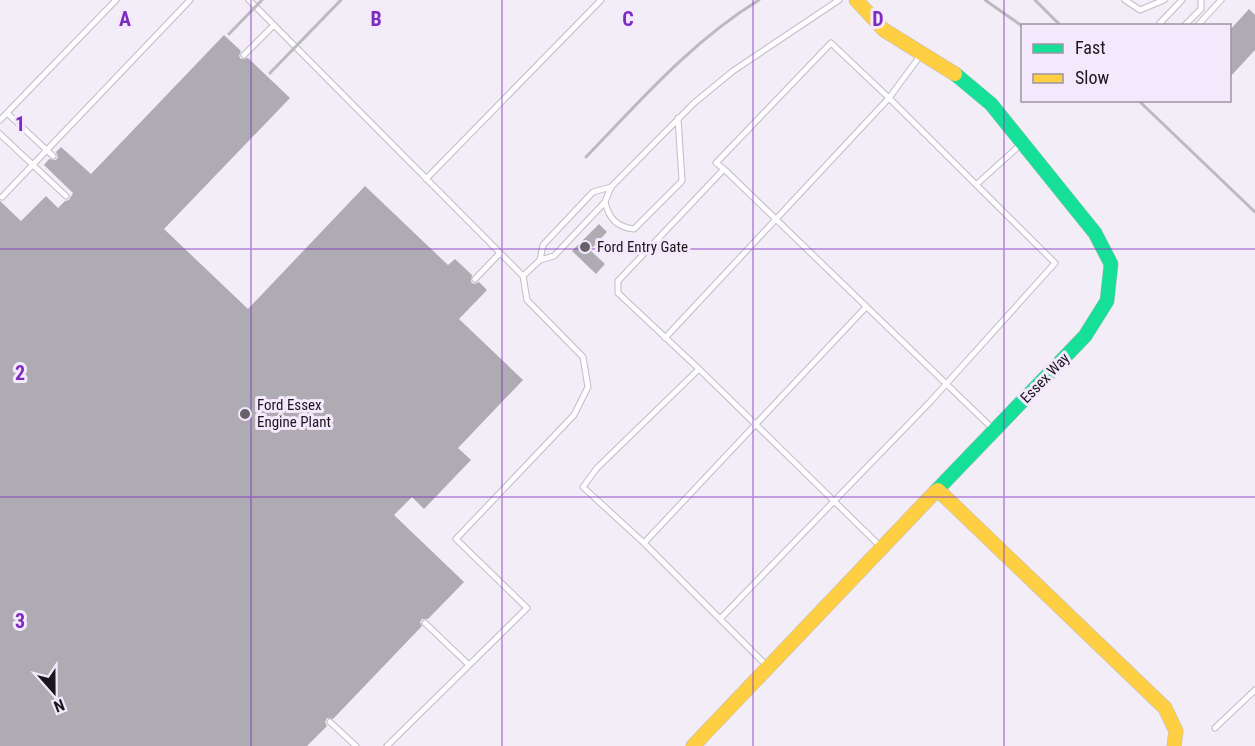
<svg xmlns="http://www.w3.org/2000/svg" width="1255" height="746" viewBox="0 0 1255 746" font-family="'Roboto Condensed',sans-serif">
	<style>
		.building { fill: #afabb3 }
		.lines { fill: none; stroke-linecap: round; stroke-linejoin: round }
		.lane-casing { stroke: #c0bcc4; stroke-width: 7 }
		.fast-casing { stroke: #c0bcc4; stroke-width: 15 }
		.slow-casing { stroke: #c0bcc4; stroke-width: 15 }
		.lane { stroke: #fdfcfe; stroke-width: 5 }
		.fast { stroke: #16e098; stroke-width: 14 }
		.slow { stroke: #ffcf43; stroke-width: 14 }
		.rail { stroke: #bbbabc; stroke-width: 3 }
		.grid { fill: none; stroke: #7b2cbf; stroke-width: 1.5; stroke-opacity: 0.55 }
		.poi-dot { fill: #66626a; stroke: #f4e9fc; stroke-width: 2 }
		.labels { text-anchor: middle; stroke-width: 6; stroke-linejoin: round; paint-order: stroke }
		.poi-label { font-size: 15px; fill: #1a171d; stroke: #f4e9fc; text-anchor: start }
		.street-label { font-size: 15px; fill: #1a171d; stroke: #f4e9fc }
		.grid-label { font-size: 20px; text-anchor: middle; font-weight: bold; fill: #7b2cbf; stroke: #f4e9fc; stroke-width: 6; stroke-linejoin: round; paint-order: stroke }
	</style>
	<rect width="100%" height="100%" fill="#f3edf8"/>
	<path class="building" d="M1249,9L1255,15V50L1230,77V30Z
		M224,35L241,51L239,56L241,59L248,58L290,98L164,229L248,309L365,186L448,265L455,259L472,275L471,282L474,284L479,282L487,290L459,319L523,380L458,448L471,460L424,509L412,497L394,515L464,582L428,619H422L420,622L422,626L333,719L327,718L325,722L327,726L307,746H0V201L21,221L46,196L58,208L65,201L69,200L73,193L44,165L49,159L56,160L58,157L56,152L61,147L91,174Z
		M599,224L607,232L590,250L605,264L596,274L572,251Z"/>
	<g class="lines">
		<g class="lane-casing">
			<path id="lane" d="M249,0L523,276
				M1125,0L1140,10L1164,0
				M1163,26L1160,23L1182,0
				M1184,26L1201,9V0
				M1197,26L1221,0
				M244,55L274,25
				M7,113L53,156
				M0,120L116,0
				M0,134L66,196
				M426,179L601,0
				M977,184L1020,145
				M2,197L190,0
				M605,202C609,219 617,227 634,229L682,181L678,118
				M540,260L543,245L593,192L611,187
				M475,279L500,253
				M665,338L889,98L831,43L716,163L724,169
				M699,369L597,468L583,487L644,543L766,665
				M644,543L866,307
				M881,547L699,369L618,293V281L724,169L993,429
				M720,619L930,402L1055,263L889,98L920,56
				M425,623L469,665
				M330,722L356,746
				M1215,728L1255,690
				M387,746L527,608L456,539L574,415L588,387L583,357L527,300L523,276L540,260L554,256L605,202L611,187L694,103L733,71L839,0"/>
		</g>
		<g class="fast-casing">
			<path id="fast" d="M935,492L1085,336L1107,301L1111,264L1095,233L991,104L955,74"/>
		</g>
		<g class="slow-casing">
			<path id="slow" d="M856,0L884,30L955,74
				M938,490L1165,708L1176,731L1174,746
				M693,746L935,492"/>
		</g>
		<use href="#lane" class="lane"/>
		<use href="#fast" class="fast"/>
		<use href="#slow" class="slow"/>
		<path class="rail" d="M985,0L1022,26
			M1035,0L1061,26
			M229,34L262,0
			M270,73L341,0
			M1138,100L1255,212
			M586,157C640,101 692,41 759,0"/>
	</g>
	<path class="grid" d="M251,0V746M502,0V746M753,0V746M1004,0V746M0,249H1255M0,497H1255"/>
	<g class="poi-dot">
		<circle cx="585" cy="247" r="6"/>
		<circle cx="245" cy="414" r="6"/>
	</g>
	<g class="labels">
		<g class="poi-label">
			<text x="597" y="252">Ford Entry Gate</text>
			<text x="257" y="410">Ford Essex<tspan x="257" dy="17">Engine Plant</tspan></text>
		</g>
		<g class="street-label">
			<text transform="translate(1045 378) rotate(-46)" y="5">Essex Way</text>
		</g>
	</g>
	<g class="grid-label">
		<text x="125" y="26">A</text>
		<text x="376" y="26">B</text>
		<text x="628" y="26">C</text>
		<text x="878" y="26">D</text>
		<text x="20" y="131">1</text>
		<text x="20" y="380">2</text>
		<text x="20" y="628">3</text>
	</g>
	<rect x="1021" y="24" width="210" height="78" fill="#f4e9fc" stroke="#9d95a3" stroke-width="1.5"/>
	<rect x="1033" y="44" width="30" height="9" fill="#16e098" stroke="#9d95a3" stroke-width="1.5"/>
	<text x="1075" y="54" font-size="18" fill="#1a171d">Fast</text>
	<rect x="1033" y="74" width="30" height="9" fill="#ffcf43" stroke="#9d95a3" stroke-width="1.5"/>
	<text x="1075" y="84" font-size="18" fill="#1a171d">Slow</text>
	<g transform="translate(54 692) rotate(159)" stroke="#f4e9fc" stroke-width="4.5" paint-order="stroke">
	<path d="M0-4.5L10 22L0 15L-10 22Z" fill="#1a171d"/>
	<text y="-9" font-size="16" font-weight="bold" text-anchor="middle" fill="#1a171d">N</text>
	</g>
</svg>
